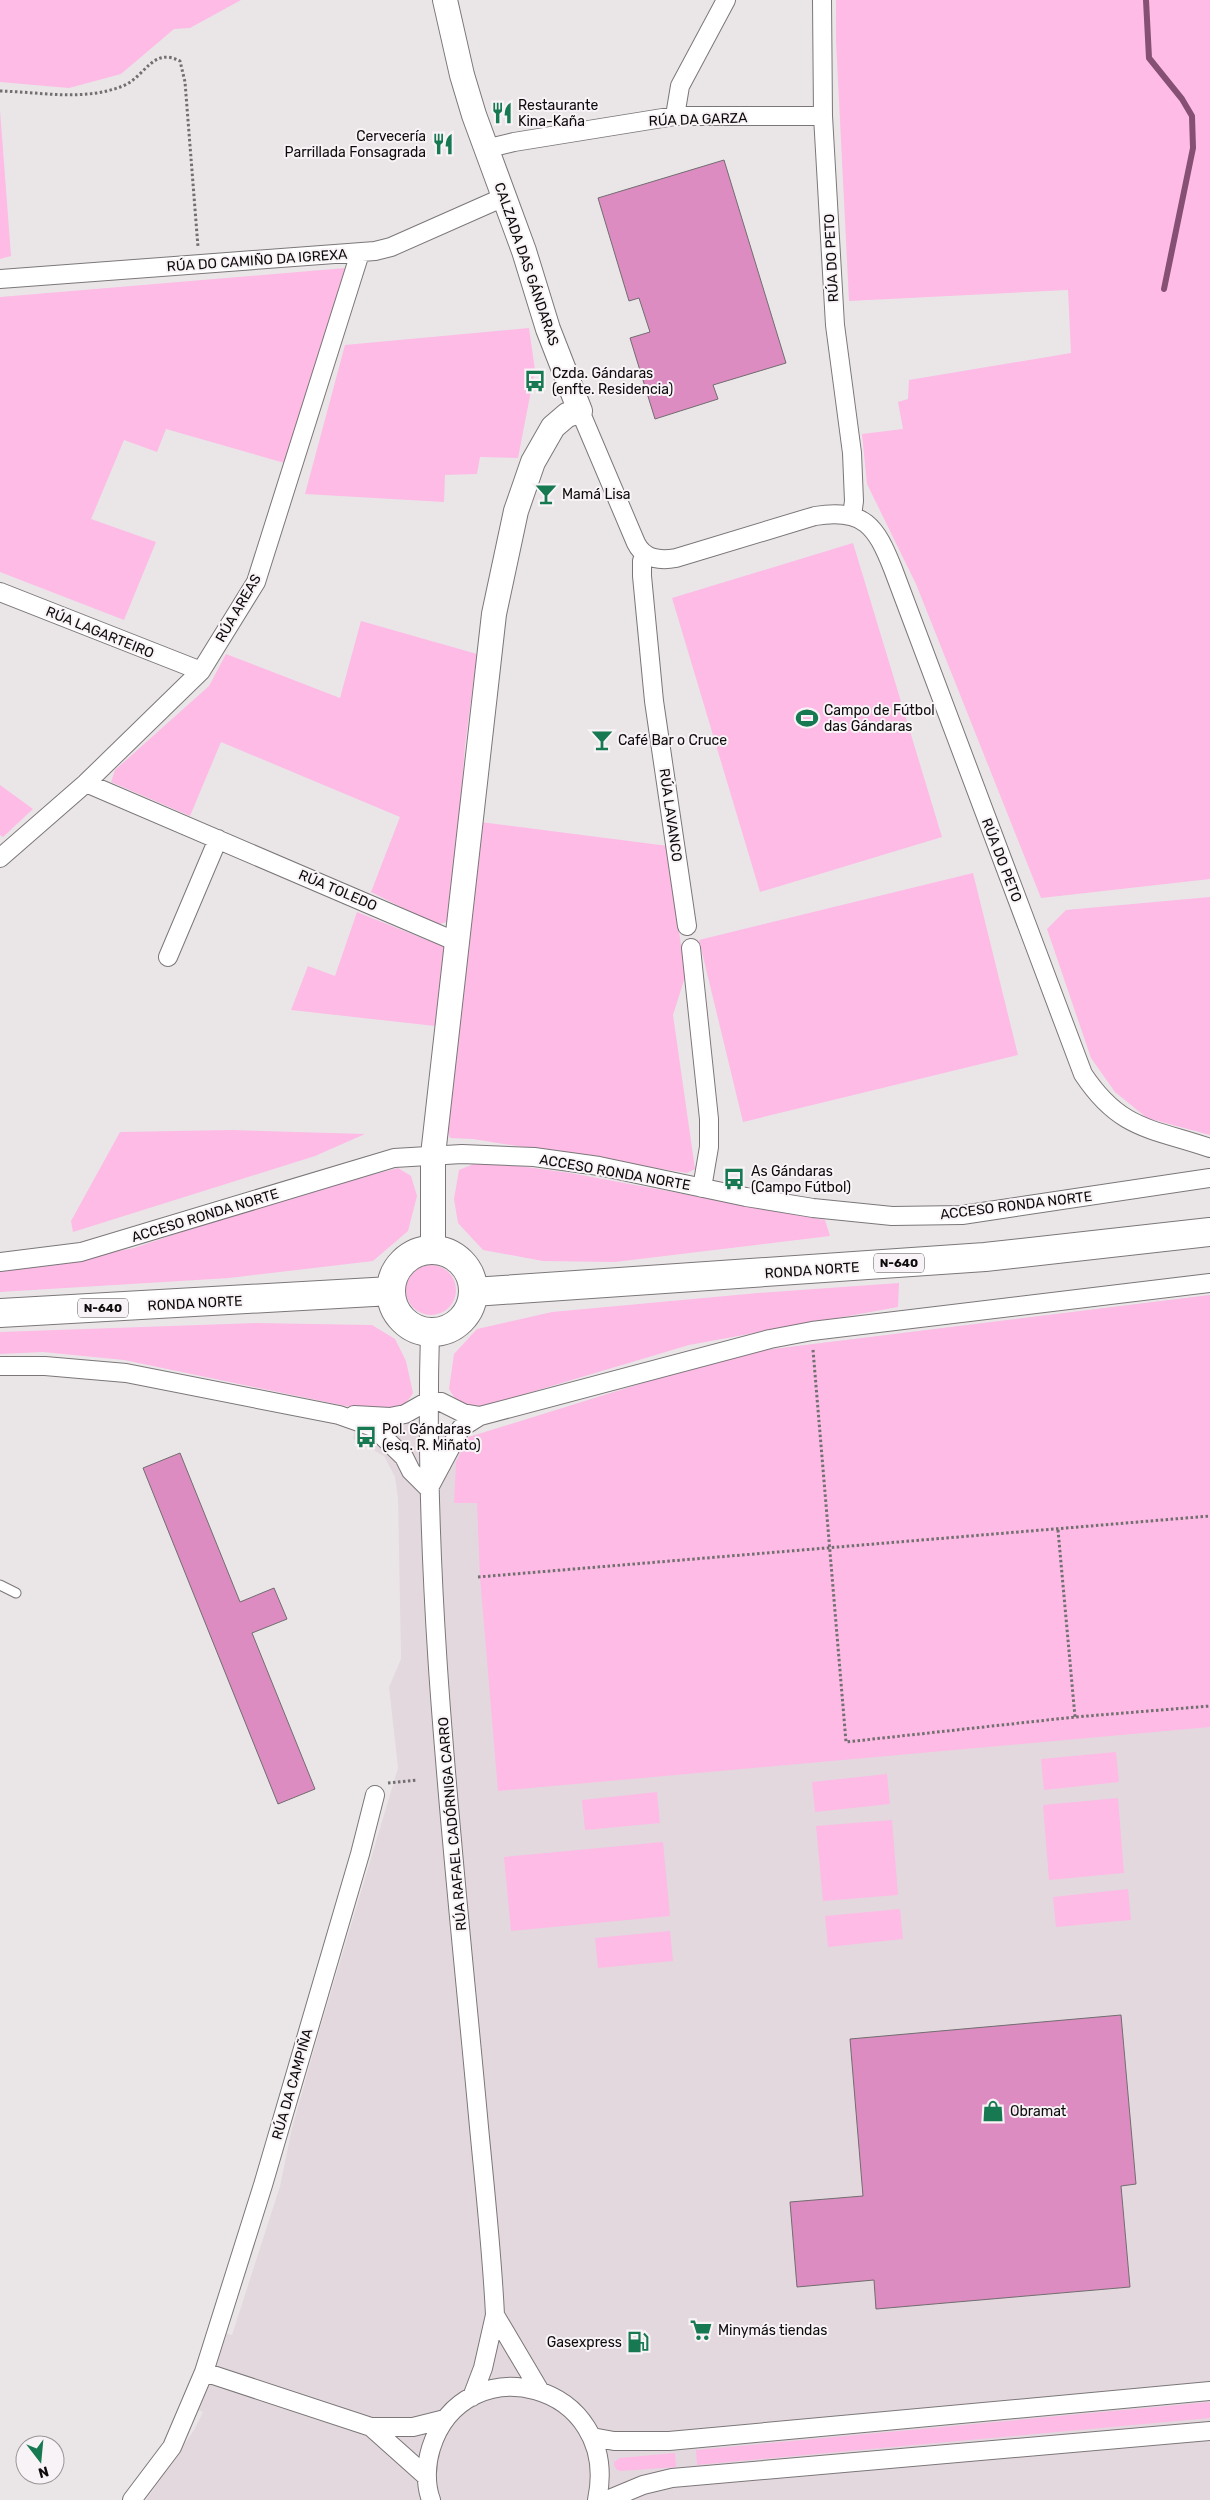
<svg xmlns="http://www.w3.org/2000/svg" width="1210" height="2500" viewBox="0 0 1210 2500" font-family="Rubik,sans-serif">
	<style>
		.built { fill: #e4d8df }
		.green { fill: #fdbbe5 }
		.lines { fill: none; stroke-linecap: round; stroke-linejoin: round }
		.stream { stroke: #864f74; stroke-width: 6 }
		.building { fill: #dc8cc1; stroke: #716d6f }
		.lane-casing { stroke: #7b7779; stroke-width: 11 }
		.street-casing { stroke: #7b7779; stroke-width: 20 }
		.secondary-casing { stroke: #7b7779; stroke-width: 26 }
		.highway-casing { stroke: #7b7779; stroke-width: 30 }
		.path { stroke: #726f70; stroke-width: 3; stroke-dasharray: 2.5 2.5; stroke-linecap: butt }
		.lane { stroke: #fff; stroke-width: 9 }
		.street { stroke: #fff; stroke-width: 18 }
		.secondary { stroke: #fff; stroke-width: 24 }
		.highway { stroke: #fff; stroke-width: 28 }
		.labels { text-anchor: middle; stroke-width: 4; stroke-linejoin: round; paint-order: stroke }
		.shield { fill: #f8f3f6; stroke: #545152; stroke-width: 1 }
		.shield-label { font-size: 12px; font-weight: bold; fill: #0d0b0c }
		.poi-label { font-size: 14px; fill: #0d0b0c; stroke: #f8f3f6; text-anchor: start }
		.street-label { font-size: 14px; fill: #0d0b0c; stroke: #f8f3f6 }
	</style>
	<rect width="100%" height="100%" fill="#eae6e8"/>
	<path class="built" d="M1210,1295V2500H146L194,2430L203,2412L198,2410L225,2333L232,2335L280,2186L292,2128L319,2032L398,1768L389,1687L401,1659L398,1498L395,1477L384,1456L353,1439L357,1419L396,1421L469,1437L675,1373L765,1350Z"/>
	<path class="green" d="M0,0H241L190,28L174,29L121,74L69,88L0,82Z
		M836,0H1210V879L1041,898L916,584L867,484L862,434L903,429L898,402L908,399L909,380L1071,353L1068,290L849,301L836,41Z
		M0,110L11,256L0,259Z
		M345,268L288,464L166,429L157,452L124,440L91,519L156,542L124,620L0,572V297Z
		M529,328L535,370L518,458L480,457L477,474L445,475L444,502L305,494L345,345Z
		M853,543L942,837L760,892L672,598Z
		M361,621L477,654L465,746L451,921L440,924L431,922L371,892L400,817L221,742L190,816L111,782L115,770L209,686L226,654L340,698Z
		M0,785L33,809L3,837L0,835Z
		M480,822L668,846L685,977L673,1015L695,1169L687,1173L473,1139L450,1138L447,1127Z
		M973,873L1018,1055L743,1122L699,940Z
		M1210,897V1135L1147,1118L1115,1092L1091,1058L1047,929L1066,910Z
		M357,912L444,947L435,1026L291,1010L308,966L335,976Z
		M231,1130L365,1134L315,1156L73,1232L71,1221L120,1132Z
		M476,1163L504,1164L570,1173L825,1220L830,1236L615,1262L543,1261L483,1250L458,1223L454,1199L459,1170Z
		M398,1168L411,1176L417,1196L408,1231L373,1261L229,1278L0,1292V1270L27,1268L134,1248L286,1197Z
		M406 1290a25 25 0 1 1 50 0a25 25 0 1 1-50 0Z
		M899,1283L898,1307L689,1345L488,1405L470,1409L460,1407L449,1389L454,1354L477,1329L552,1312L758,1293Z
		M1210,1295V1727L498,1791L480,1577L477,1503H454L456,1462L469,1437L675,1373L765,1350Z
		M256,1323L372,1325L395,1339L406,1361L413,1393C406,1405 398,1410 384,1414L124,1360L43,1352L0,1354V1332Z
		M1116,1752L1119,1782L1044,1790L1041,1759Z
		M887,1774L890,1804L815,1812L812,1782Z
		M657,1792L660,1823L585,1830L582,1800Z
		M1118,1798L1124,1873L1049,1880L1043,1805Z
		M892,1820L898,1895L823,1901L816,1826Z
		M663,1842L670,1916L511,1931L504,1857Z
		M1128,1889L1131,1920L1056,1927L1053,1897Z
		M900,1909L903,1939L828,1947L825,1916Z
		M670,1931L673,1961L598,1968L595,1938Z
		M1210,2402V2418L697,2465L696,2450Z
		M675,2453L676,2467L621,2471L617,2470L614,2465V2462L620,2458Z"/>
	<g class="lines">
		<path class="stream" d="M1146,0L1149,58L1182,99L1192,116L1193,148L1164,289"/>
	</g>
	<path class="building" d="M724,160L786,363L713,385L718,399L655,419L630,338L650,332L639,298L629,301L598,198Z
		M180,1453L240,1602L274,1588L287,1619L252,1633L315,1789L278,1804L143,1468Z
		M1121,2015L1136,2184L1121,2186L1130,2287L876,2309L874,2280L797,2287L790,2202L863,2196L850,2039Z"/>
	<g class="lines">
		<g class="lane-casing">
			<path id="lane" d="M0,1585L16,1593"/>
		</g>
		<g class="street-casing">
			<path id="street" d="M822,0L823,116L835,325L852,453L854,501L852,516
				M675,116L680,86L726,0
				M485,149L514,142L675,116H823
				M0,279L375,251L391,247L504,197
				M580,411L636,543C644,559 659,561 676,558L815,516C864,508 876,526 893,569L1083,1074C1120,1130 1151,1128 1210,1148
				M644,555L642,561V576L654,701L687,926
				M0,592L201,671
				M86,783L457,942
				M0,858L86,783L201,671L256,582L360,253
				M691,948L709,1119V1147L702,1188
				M168,957L218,839
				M0,1262L81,1252L394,1158L462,1154L534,1157L599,1166L746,1197L813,1208L892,1216L962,1215L1210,1178
				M430,1332C422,1598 455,1863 479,2127C485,2190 492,2252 495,2315L483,2368L472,2397
				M0,1366H45L126,1373L339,1415L373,1427L404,1457L411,1471L429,1489
				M354,1415L390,1417L405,1414L428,1401L441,1402L463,1413L480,1416
				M430,1486L461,1428L480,1416L770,1339L812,1331L1210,1283
				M495,2315L540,2391
				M204,2372L371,2427H413L445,2419
				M371,2427L427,2477
				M592,2437L614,2441H669L1210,2391
				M132,2500L172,2447L204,2372L263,2185L360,1854L375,1795
				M431,2500C425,2484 426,2464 431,2448C464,2343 622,2382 597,2500
				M607,2500L643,2485L672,2478L1210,2431"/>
		</g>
		<g class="secondary-casing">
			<path id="secondary" d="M433,1250V1155L494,614L516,511L533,462L553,427L567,415L580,411L548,329L524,251L474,115L462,75L445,0"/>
		</g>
		<g class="highway-casing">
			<path id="highway" d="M391 1291a41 41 0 1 1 82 0a41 41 0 1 1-82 0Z
				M473,1292L985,1257L1210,1232
				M0,1313L391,1291"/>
		</g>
		<path class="path" d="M0,91C42,92 86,102 125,85C146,75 153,47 180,61L185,82L198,247
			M813,1350L846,1742L1075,1717L1210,1706
			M1058,1530L1075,1717
			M478,1577L1210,1516
			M388,1783L417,1780"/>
		<use href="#lane" class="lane"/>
		<use href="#street" class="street"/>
		<use href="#secondary" class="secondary"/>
		<use href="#highway" class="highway"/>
	</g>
	<defs>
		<g id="restaurant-bare" transform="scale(1.725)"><path d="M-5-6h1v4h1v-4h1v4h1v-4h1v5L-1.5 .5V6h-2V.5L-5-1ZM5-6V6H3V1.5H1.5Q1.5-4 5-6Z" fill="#167951" stroke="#f8f3f6" stroke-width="2.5" paint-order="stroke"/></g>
		<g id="bus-bare" transform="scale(1.725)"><path d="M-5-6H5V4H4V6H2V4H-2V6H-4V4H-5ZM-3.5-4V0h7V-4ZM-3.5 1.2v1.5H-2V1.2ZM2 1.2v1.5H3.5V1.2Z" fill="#167951" stroke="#f8f3f6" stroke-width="2.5" paint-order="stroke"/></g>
		<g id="bar-bare" transform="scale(1.725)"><path d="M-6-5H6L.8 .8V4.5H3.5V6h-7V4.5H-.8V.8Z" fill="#167951" stroke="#f8f3f6" stroke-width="2.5" paint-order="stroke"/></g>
		<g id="stadium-bare" transform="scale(1.725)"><path d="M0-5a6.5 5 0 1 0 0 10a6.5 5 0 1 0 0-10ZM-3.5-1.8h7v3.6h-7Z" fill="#167951" stroke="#f8f3f6" stroke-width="2.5" paint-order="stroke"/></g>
		<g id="shop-bare" transform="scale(1.725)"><path d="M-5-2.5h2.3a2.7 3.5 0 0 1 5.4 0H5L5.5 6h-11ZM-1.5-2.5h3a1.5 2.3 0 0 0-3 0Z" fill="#167951" stroke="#f8f3f6" stroke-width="2.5" paint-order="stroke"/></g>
		<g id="supermarket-bare" transform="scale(1.725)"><path d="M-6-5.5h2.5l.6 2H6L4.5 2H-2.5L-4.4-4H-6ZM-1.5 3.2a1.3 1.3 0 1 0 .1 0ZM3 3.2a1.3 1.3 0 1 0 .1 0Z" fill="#167951" stroke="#f8f3f6" stroke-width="2.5" paint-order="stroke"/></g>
		<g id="fuel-bare" transform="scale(1.725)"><path d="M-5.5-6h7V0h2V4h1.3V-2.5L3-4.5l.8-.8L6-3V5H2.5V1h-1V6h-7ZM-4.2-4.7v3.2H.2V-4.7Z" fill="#167951" stroke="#f8f3f6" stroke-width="2.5" paint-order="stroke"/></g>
	</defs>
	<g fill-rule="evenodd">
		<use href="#restaurant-bare" x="502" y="113"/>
		<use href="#restaurant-bare" x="443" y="144"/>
		<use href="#bus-bare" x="535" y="381"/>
		<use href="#bar-bare" x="546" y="494"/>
		<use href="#stadium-bare" x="807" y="718"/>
		<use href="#bar-bare" x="602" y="740"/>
		<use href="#bus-bare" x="734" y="1179"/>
		<use href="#bus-bare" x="366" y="1437"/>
		<use href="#shop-bare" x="993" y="2111"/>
		<use href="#supermarket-bare" x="701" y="2330"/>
		<use href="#fuel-bare" x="638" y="2342"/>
	</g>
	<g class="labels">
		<g class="shield">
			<rect x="874" y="1253.5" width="50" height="19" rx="4"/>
			<rect x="78" y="1298.5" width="50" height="19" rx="4"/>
		</g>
		<g class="shield-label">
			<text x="899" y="1267">N-640</text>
			<text x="103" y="1312">N-640</text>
		</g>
		<g class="poi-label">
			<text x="518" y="110">Restaurante<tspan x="518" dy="16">Kina-Kaña</tspan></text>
			<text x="426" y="141" text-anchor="end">Cervecería<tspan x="426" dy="16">Parrillada Fonsagrada</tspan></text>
			<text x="552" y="378">Czda. Gándaras<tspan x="552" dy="16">(enfte. Residencia)</tspan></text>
			<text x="562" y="499">Mamá Lisa</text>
			<text x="824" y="715">Campo de Fútbol<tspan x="824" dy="16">das Gándaras</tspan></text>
			<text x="618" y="745">Café Bar o Cruce</text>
			<text x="751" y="1176">As Gándaras<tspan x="751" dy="16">(Campo Fútbol)</tspan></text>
			<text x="382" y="1434">Pol. Gándaras<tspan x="382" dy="16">(esq. R. Miñato)</tspan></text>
			<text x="1010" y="2116">Obramat</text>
			<text x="718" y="2335">Minymás tiendas</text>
			<text x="622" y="2347" text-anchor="end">Gasexpress</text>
		</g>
		<g class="street-label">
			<text transform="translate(698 119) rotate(-2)" y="5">RÚA DA GARZA</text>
			<text transform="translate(831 258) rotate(-93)" y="5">RÚA DO PETO</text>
			<text transform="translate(257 260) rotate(-4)" y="5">RÚA DO CAMIÑO DA IGREXA</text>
			<text transform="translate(527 264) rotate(71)" y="5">CALZADA DAS GÁNDARAS</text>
			<text transform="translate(238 608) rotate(-60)" y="5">RÚA AREAS</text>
			<text transform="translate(100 632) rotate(22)" y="5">RÚA LAGARTEIRO</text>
			<text transform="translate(671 815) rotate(82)" y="5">RÚA LAVANCO</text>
			<text transform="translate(1002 860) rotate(69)" y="5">RÚA DO PETO</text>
			<text transform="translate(338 890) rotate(23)" y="5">RÚA TOLEDO</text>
			<text transform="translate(615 1172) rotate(10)" y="5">ACCESO RONDA NORTE</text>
			<text transform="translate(1016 1205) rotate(-7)" y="5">ACCESO RONDA NORTE</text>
			<text transform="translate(205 1215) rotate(-17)" y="5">ACCESO RONDA NORTE</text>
			<text transform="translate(812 1270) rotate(-4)" y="5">RONDA NORTE</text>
			<text transform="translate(195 1303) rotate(-3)" y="5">RONDA NORTE</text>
			<text transform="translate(452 1824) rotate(-95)" y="5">RÚA RAFAEL CADÓRNIGA CARRO</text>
			<text transform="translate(292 2084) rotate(-74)" y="5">RÚA DA CAMPIÑA</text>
		</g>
	</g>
	<g transform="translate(40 2460) rotate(164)"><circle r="24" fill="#f8f3f6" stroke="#9a9698"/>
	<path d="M0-4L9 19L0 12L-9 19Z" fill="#167951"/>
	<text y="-8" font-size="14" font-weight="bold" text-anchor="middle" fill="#0d0b0c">N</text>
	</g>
</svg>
